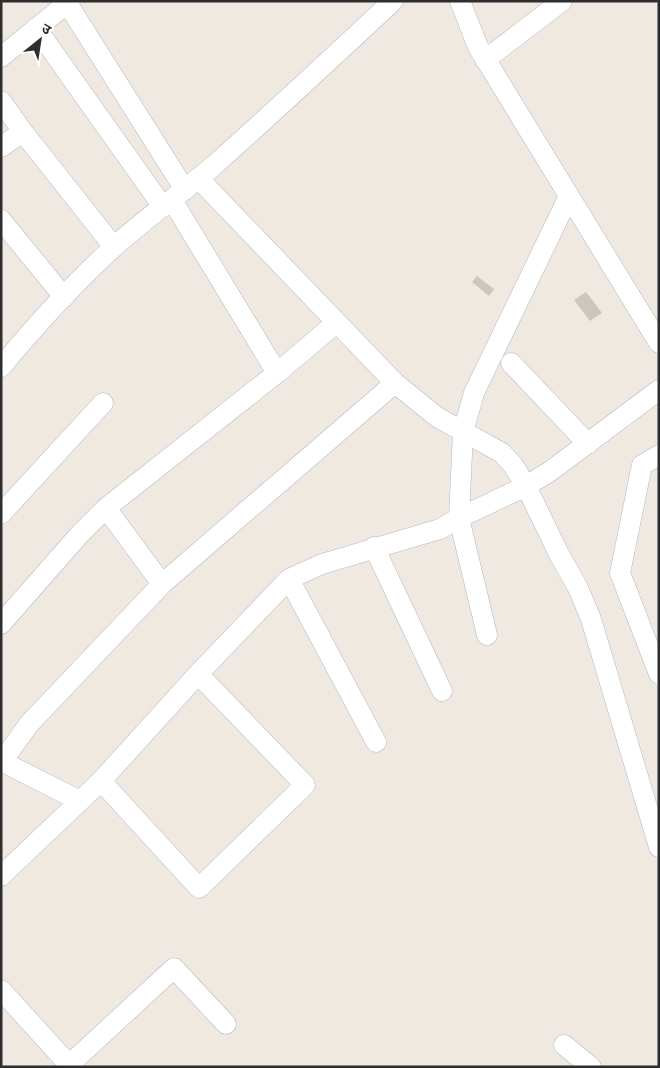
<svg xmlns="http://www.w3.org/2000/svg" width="660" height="1068" viewBox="0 0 660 1068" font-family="Mulish,'Noto Sans Devanagari',sans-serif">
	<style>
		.building { fill: #cbc7bf }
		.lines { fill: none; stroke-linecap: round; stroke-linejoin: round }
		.minor-casing { stroke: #b4b7c1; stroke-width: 21 }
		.minor { stroke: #fff; stroke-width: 20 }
	</style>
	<rect width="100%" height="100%" fill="#efe9e1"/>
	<path class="building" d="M477,276L494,289L489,296L472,282Z
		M586,292L602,313L590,321L574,300Z"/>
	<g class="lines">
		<g class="minor-casing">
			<path id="minor" d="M460,1L478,47L659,343
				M67,3L185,190
				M36,28L163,207
				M1,57L70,1
				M485,60L562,1
				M1,101L23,132L114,247
				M1,147L23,132
				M198,178L395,383L437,417L502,453L513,465L526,486L559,554L578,588L591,619L659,847
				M172,200L277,373
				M1,220L64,297
				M511,363L588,444
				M1,367C36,325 75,282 115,246C146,218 180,194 212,167C273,113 333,57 393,1
				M659,455L642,465L620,573L659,674
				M106,508L162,584L395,383
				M1,514L103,403
				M374,547L442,691
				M289,579L376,742
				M1,624L79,535L106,508L277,373L336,323
				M487,635L459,518L526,486L549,472L659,390
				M1,761L80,801
				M1,763L29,724L162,584
				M101,781L199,888L305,785L198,674
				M1,876L101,781L198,674L289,579L322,564L440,529L459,518L463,432L474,393L569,196
				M1,990L71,1067
				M564,1045L591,1067
				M69,1065L174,968L226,1024"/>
		</g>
		<use href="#minor" class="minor"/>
	</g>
	<rect width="660" height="1068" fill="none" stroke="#2e2e2e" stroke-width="5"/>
	<g transform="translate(40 40) rotate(30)" stroke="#ffffff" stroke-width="4" paint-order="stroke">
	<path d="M0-4L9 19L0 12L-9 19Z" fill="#2e2e2e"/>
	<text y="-8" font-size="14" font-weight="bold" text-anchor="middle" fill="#2e2e2e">उ</text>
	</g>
</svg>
